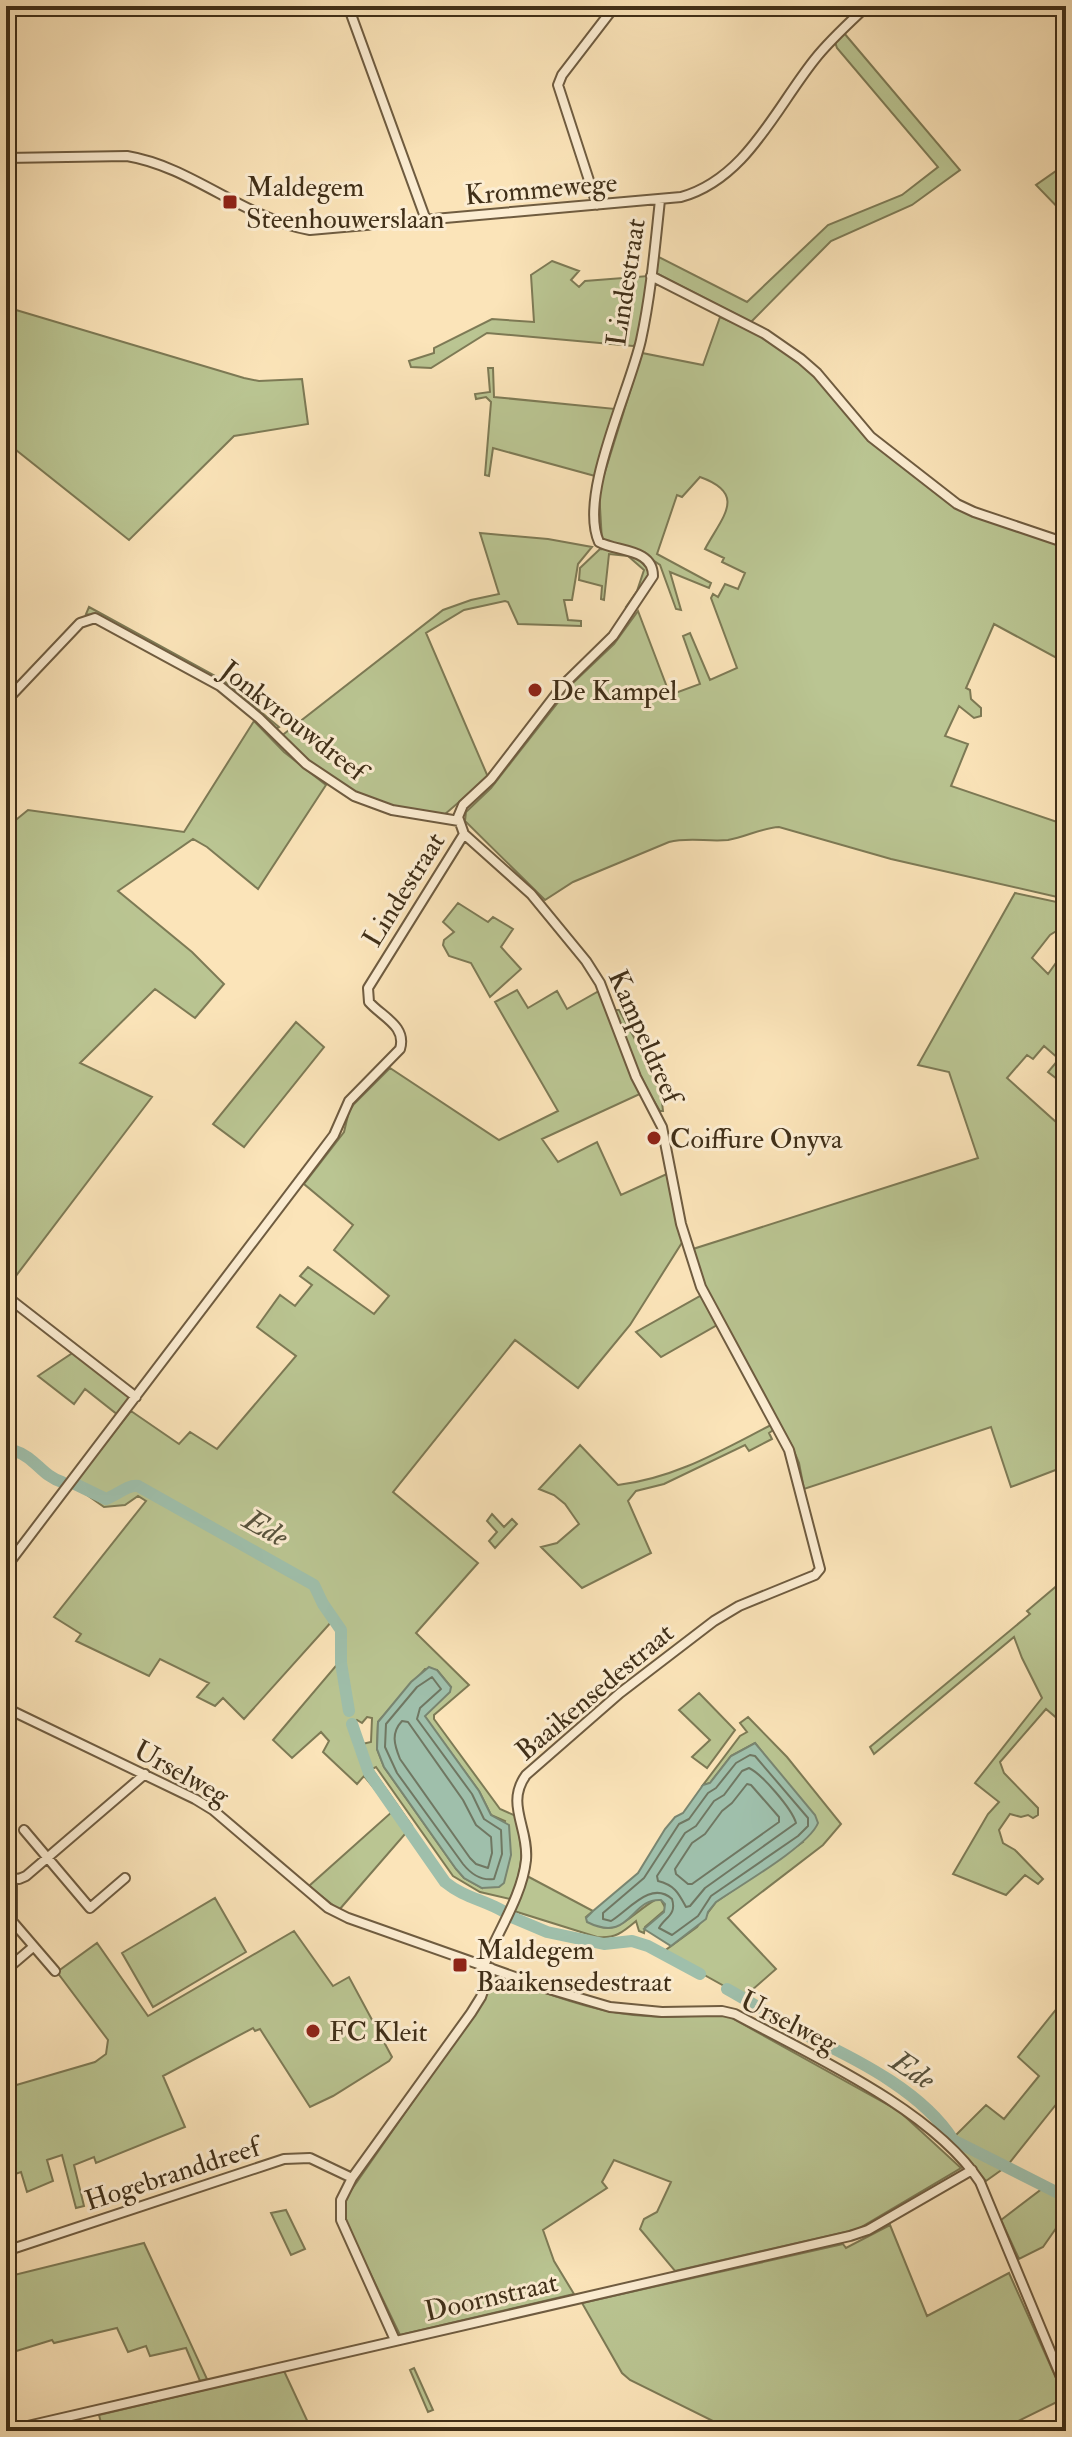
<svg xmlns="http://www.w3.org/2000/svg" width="1072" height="2437" viewBox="0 0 1072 2437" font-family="'IM FELL Double Pica',serif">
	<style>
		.green { fill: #bac592; stroke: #7d7a55; stroke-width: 2; fill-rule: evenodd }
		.water { fill: #9fbfab; stroke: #798570; stroke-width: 2 }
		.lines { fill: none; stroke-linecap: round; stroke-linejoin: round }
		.shore { stroke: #707762; stroke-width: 2 }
		.river { stroke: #9fbfab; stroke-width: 12 }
		.minor-casing { stroke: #6f5c40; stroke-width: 12 }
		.minor { stroke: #fcedd2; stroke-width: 8 }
		.poi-dot { fill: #8f2418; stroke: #fcedd2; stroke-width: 3 }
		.labels { text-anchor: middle; stroke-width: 6; stroke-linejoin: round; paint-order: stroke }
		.poi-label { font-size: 28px; fill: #402f18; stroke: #fcedd2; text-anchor: start }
		.street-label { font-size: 28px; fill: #402f18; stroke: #fcedd2 }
		.water-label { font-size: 30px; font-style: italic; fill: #58533d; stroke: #fcedd2 }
	</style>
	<rect width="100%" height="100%" fill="#fbe4b9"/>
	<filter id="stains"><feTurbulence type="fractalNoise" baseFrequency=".0025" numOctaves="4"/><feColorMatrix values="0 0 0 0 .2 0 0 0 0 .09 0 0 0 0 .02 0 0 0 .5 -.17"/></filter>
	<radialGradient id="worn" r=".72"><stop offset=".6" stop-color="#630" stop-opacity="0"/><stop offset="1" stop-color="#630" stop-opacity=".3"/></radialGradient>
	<path class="green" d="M844,33L960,170L912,205L831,241L751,322L656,273L657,256L747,302L828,225L902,195L938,167L837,48L835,42Z
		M1066,164V216L1036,185Z
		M552,261L579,271L571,280L579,287L585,281L648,276L639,342L633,346L487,333L431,368L411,367L409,361L434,353V348L492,319L534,322L531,275Z
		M6,307L244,378L259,381L302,379L308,424L234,436L129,540L6,442Z
		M720,317L750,330L796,360L822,384L865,437L953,505L1066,546V663L994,624L966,688L970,690L971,699L981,708V716L974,718L959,706L945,736L968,744L951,786L1066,825V899L891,859L779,827C761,828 746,837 728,840C708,842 689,837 669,842L573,882L545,900L465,821L466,812L491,788L574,682L614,644L638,611L670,695L700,684L683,636L690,633L710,680L737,668L711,598L713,594L718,597L725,584L738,589L745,573L722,562L724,558L705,549C722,517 748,494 700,477L682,497L677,495L657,554L711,583L709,588L670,572L681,610L676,609L660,565L636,549L602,541L599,491L642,353L703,365Z
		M488,368H493L494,397L616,409L595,476L493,448L489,476L485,475L491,402L486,397L476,399L475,394L490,392Z
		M480,533L548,539L592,547L578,564L572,600H564L568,620L581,621V626L518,624L508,602L505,601L464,610L426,633L488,777L444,815C419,811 389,810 365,799C333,784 307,759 280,737L443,610L471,600L499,594Z
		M600,549C621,549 639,555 651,573L629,609L626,607L637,591L644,570L628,556L609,554L604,600L601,599L602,586L579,580L580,568Z
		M89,607L219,678L216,682L95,616L86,614Z
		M223,680L279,727L274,730L220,684Z
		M254,721L284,752L326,785L258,889L207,847L193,839L118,891L192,952L224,984L195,1018L155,989L80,1063L152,1097L6,1289V828L28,810L184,832Z
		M1015,893L1066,904V925L1050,935L1032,958L1048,974L1058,960L1066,968V1086L1048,1072L1059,1059L1044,1046L1033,1059L1027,1055L1007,1078L1066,1131V1466L1011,1487L991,1427L804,1489L799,1463L791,1444L708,1294L693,1249L978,1158L949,1072L918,1065Z
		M458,903L488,922L493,917L513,929L501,947L521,969L490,997L471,963L449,956L443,945L444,940L454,932L443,922Z
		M517,990L528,1008L557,991L567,1009L599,991L642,1093L542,1139L558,1162L597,1142L621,1195L669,1173L683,1241L630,1325L578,1388L515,1340L393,1492L478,1563L416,1633L469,1685L434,1715V1719L500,1809L516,1816C523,1849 525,1867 510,1899L480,1892L453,1876L376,1767L372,1769L412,1826L339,1910L309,1886L393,1811L364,1776L357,1784L323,1752L329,1741L321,1732L292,1758L273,1740L341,1660L339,1629L333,1620L244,1719L223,1698L215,1706L197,1697L209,1683L160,1659L149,1676L76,1641L81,1634L54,1617L146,1501L138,1496L125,1505L104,1507L73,1485L131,1411L179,1444L190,1432L217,1449L296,1356L257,1327L280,1295L295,1306L312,1285L300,1276L308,1267L374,1314L389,1296L334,1250L353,1225L304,1184L344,1132L349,1111L354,1104L390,1068L499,1140L558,1111L495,1002ZM425,1669L437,1670L451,1687L424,1716L479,1791L491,1815L505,1821L482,1888L464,1878L456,1869L384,1767L377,1749L378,1722ZM367,1717L372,1718L371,1742L362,1744L353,1724L357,1720L362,1723Z
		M615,1010H619L660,1085L663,1111H660C640,1079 626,1045 615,1010Z
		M296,1022L324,1047L244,1147L213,1124Z
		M702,1295L717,1325L661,1357L636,1332Z
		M74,1352L127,1394L129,1401L118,1415L85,1389L74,1404L38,1376Z
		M773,1424L776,1428L769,1433L772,1439L749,1451L745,1445L664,1484L636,1491L628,1501L651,1553L582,1588L541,1547L557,1543L579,1524L565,1504L554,1495L539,1489L580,1445L618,1485C676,1478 722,1450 773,1424Z
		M492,1514L504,1527L512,1519L517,1524L495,1548L489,1541L497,1532L487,1521Z
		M1066,1578V1726L1046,1709L1000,1762L1004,1773L1038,1808V1815L1033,1818L1028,1815L1021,1817L1010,1814L999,1830L1003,1843L1015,1850L1043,1879L1038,1884L1025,1875L1006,1895L953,1874L988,1814L999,1802L975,1783L1042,1698L1022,1658L1014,1637L874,1754L870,1747L1030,1614L1027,1611Z
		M699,1693L735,1730L707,1768L692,1757L710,1740L679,1710Z
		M748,1717L787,1757L841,1824L823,1845L728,1918L776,1969L744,1997L663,1952L697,1927L716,1902L803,1842L763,1753L755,1743L731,1756L710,1783L703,1785L740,1736L747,1732L740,1723Z
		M527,1876L593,1911L586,1917C613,1944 631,1913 655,1900H661L666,1909L645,1927L644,1933L639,1931L636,1921C623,1932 615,1939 597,1937L514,1911Z
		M215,1898L246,1952L153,2007L122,1953Z
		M294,1931L333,1986L349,1977L392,2057L389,2061L333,2096L310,2107L260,2029L255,2031L253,2028L163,2076L185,2127L96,2163L94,2157L74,2165L84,2206L76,2208L62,2155L47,2160L53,2181L27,2192L21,2172L6,2177V2088L95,2062L106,2054L108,2040L57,1972L97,1943L148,2016Z
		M493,1975C543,1991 594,2014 647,2016C672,2018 696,2016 721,2014L730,2017L899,2111L961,2168L858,2229L675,2271L640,2229L644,2219L657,2212L671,2182L614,2160L602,2182L607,2188L543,2230L554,2261L574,2294L400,2335L346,2223L343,2211L345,2199L485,1998Z
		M1066,1997V2092L1007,2166L986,2181L970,2161L936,2129L945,2122L955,2136L986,2105L1004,2119L1039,2076L1018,2057Z
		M1047,2185L1066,2194V2214L1043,2247L1019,2259L1001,2220Z
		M286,2210L305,2249L291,2255L271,2213Z
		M890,2225L927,2316L1009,2273L1065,2398L998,2431H733L630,2380L622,2373L582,2303L843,2244L846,2248Z
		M144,2243L207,2379L200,2381L186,2348L150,2356L146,2346L128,2352L117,2328L54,2343L52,2340L10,2353L6,2343V2277Z
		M414,2368L433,2410L428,2412L410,2370Z
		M284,2371L312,2431H103L99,2415Z"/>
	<path class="water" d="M429,1667L437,1670L451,1687L450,1692L425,1716L479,1791L491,1815L509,1825L511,1855L504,1883L499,1887L482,1888L464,1878L456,1869L384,1767L377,1749L378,1722L411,1682Z
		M755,1743L815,1815L818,1823C809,1846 739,1886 716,1902L708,1912L706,1919L671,1946L644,1929L664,1912L665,1904L661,1900C630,1898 631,1944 587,1922L586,1918L593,1911L638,1873L665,1829L675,1817L683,1813L703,1785L710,1783L731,1756Z"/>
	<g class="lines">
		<path class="shore" d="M432,1677L441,1689L420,1708L417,1719L472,1794L484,1819L501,1830L502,1854L494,1879C481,1881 471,1874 463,1864L397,1773L385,1747L386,1724L417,1687Z
			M402,1721L408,1722L463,1800L476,1825L491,1837L492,1853L488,1868L476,1864L470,1858L400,1759C394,1744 391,1733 402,1721Z
			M750,1755L755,1756L808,1818V1826L798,1836L711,1896L698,1916L672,1935L659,1928C665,1917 677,1915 672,1899C651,1880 629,1910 611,1921L603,1919V1913L644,1878L679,1824L689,1819L708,1793L716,1788L736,1763Z
			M749,1768C762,1774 792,1809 796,1823L705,1888L690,1906L686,1907C679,1894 675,1885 658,1881L657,1876L685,1833L696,1826L714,1801L724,1795L742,1771Z
			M747,1784L751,1785L779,1817V1822L692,1884H688L676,1874L675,1869L692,1843L705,1834L722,1811L732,1803Z"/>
		<path class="river" d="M15,1451C35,1457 42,1476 62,1482
			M73,1483L106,1499C116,1496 128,1484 138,1486L314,1585L323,1604L341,1630V1663L349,1711
			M352,1724L369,1773L445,1882C463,1897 484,1900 503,1911
			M509,1916L547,1932L604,1944L632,1941L648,1946L700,1974
			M727,1989C756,2005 784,2024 814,2039C862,2062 924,2094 953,2140L1066,2197"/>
		<g class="minor-casing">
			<path id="minor" d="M348,6L426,220
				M6,158L127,156C193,167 244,219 310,230L681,197C746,179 775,109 815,59C830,40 849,23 867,6
				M597,205L558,85L562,75L615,6
				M651,276L765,334L801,359L817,373L871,437L957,504L974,512L1066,543
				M6,701L80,623L95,618L220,686L259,718L306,764L354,796L392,810L459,821
				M6,1296L136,1397
				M6,1567L319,1155L334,1135L349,1101L400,1049C407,1026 382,1017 369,1002L368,988L464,834
				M6,1708L195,1799L213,1810L328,1908L348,1918L549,1989L610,2007L662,2012L722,2011L735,2014C811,2055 933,2110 980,2182L1066,2389
				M24,1830L90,1908L125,1878
				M6,1877L19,1879L26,1876L145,1774
				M12,1879V1921L55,1971
				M484,1966C497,1932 522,1897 526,1860C529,1828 505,1804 526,1775L620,1693L714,1621L739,1606L815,1575L820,1569L789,1450L701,1287L681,1224L662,1127L636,1077L600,983L586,961L531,894L464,834L458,817L463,805L491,779L564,684L613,636L653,576C653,548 617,552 599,542C578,496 630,390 641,340C651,294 655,246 660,200
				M6,1970L33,1947
				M6,2251L284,2159L310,2158L352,2178
				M395,2340L341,2220V2200L352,2178L471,2013L481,1997L491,1968
				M6,2431L850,2236L868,2230L972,2170"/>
		</g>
		<use href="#minor" class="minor"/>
	</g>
	<g class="poi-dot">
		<rect x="222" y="194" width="16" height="16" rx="4"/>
		<circle cx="535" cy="690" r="8"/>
		<circle cx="654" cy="1138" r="8"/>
		<rect x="452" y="1957" width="16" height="16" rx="4"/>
		<circle cx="313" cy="2031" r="8"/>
	</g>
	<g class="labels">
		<g class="poi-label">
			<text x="246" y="196">Maldegem<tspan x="246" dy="32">Steenhouwerslaan</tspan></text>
			<text x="551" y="700">De Kampel</text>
			<text x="670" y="1148">Coiffure Onyva</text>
			<text x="476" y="1959">Maldegem<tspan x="476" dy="32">Baaikensedestraat</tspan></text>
			<text x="329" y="2041">FC Kleit</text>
		</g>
		<g class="street-label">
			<text transform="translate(541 188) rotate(-5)" y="10">Krommewege</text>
			<text transform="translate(625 282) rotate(-81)" y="10">Lindestraat</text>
			<text transform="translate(294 720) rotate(38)" y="10">Jonkvrouwdreef</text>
			<text transform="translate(403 889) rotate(-58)" y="10">Lindestraat</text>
			<text transform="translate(646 1036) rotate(66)" y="10">Kampeldreef</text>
			<text transform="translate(594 1691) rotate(-40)" y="10">Baaikensedestraat</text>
			<text transform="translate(182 1772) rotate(29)" y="10">Urselweg</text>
			<text transform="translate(789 2021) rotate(27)" y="10">Urselweg</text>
			<text transform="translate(172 2173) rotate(-18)" y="10">Hogebranddreef</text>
			<text transform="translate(491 2296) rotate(-13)" y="10">Doornstraat</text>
		</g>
		<g class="water-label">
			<text transform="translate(266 1528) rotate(29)" y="10">Ede</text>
			<text transform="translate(913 2070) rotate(33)" y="10">Ede</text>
		</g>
	</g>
	<rect width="1072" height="2437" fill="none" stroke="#fbe4b9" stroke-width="32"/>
	<rect x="8" y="8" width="1056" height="2421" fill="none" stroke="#402f18" stroke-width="4"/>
	<rect x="16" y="16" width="1040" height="2405" fill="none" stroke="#402f18" stroke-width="2"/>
	<rect width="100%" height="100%" filter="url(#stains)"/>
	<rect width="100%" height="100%" fill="url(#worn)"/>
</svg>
